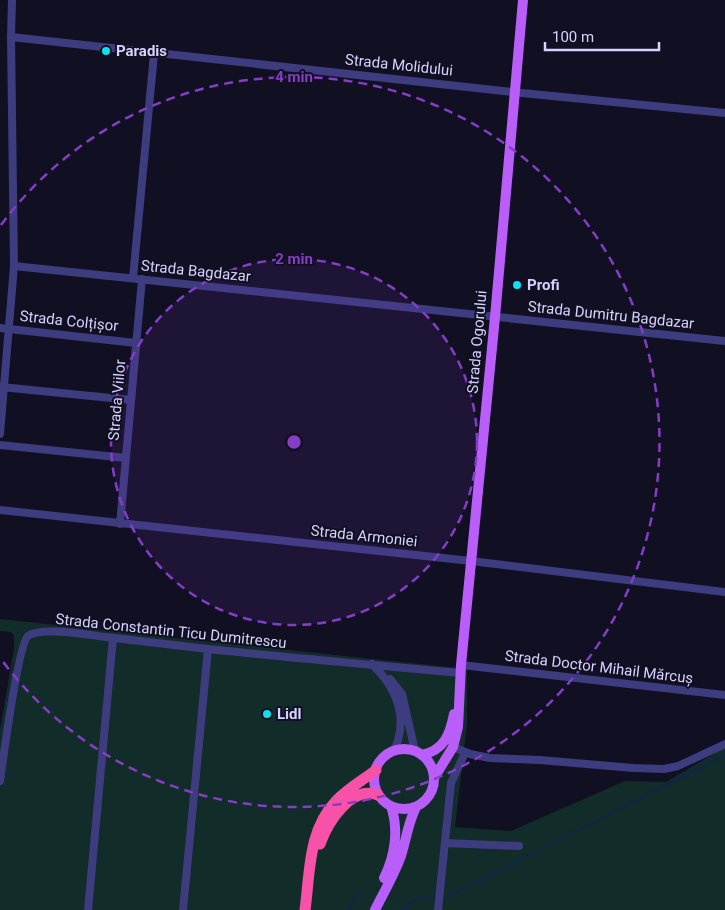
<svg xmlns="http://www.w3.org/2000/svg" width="725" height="910" viewBox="0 0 725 910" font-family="Roboto,sans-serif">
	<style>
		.green { fill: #122c2a }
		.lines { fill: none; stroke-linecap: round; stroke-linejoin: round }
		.stream { stroke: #102645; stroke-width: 2.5 }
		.minor { stroke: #3c3c7f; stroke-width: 8 }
		.major { stroke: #b95ef8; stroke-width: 10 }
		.highway { stroke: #f852a8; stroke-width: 11 }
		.ring { fill: none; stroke: #843dc5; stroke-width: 2.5; stroke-dasharray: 9 6 }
		.poi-dot { fill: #0ae2f0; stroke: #110f22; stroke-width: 2 }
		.labels { text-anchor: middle; stroke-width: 4; stroke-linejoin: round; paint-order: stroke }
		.poi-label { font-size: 15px; font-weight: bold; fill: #d5d2fd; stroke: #110f22; text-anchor: start }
		.street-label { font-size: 15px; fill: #d5d2fd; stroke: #110f22 }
		.centre { fill: #843dc5; stroke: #110f22; stroke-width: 2.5 }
		.ring-label { font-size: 15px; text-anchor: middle; font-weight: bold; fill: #843dc5; stroke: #110f22; stroke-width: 4; stroke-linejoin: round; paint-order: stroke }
	</style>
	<rect width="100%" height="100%" fill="#110f22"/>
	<path class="green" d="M0,619L467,669V724L455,827L511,831L625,781L666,782L725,747V910H0V730L14,649V636L11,632L0,631Z"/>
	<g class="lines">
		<path class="stream" d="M449,896L725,755
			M349,910L356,895L361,896
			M400,910L419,897H435"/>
		<path class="minor" d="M11,37L522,93L725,113
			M14,266L725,341
			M133,278L154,54
			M0,328L136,343
			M1,387L131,400
			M0,434L14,266L11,37L12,0
			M0,445L126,458
			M0,510L471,561L725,592
			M120,524L142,279
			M372,664C397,688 409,718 394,751
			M461,665L725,695
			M390,679L402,694L415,751
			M453,747L470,754L490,758L540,760L633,768L664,769L678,766L725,744
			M0,781C3,760 18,645 28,636C40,626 90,635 106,637C140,641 174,645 208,649C292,658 376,665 460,673
			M445,843L519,846
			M88,910L113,638
			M183,910L208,649
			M438,910L451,783L465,753"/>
		<path class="major" d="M374 779a30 30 0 1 1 60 0a30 30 0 1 1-60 0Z
			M422,755C444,750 450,735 454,714
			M434,778L453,747L458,727L461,665L495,317L523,0
			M384,878C395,856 399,830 391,806
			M375,910C384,892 394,875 401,856C406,840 408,823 416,807"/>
		<path class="highway" d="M320,844C328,822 351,785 378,795
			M305,910C310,873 308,830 336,801C347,789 363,780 376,770"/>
	</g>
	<circle cx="294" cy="442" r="183" fill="#843dc5" fill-opacity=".12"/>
	<g class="ring">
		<circle cx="294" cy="442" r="183"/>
		<path d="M1 225A365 365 0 1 1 1 659"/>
	</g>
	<g class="poi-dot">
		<circle cx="106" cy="51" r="5"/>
		<circle cx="517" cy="285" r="5"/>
		<circle cx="267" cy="714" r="5"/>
	</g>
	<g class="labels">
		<g class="poi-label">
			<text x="116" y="56">Paradis</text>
			<text x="527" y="290">Profi</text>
			<text x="277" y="719">Lidl</text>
		</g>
		<g class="street-label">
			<text transform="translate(399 65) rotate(6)" y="5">Strada Molidului</text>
			<text transform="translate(196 271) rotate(6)" y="5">Strada Bagdazar</text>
			<text transform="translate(611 315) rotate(6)" y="5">Strada Dumitru Bagdazar</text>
			<text transform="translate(69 321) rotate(6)" y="5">Strada Colțișor</text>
			<text transform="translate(477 342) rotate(-85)" y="5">Strada Ogorului</text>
			<text transform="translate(117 400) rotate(-85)" y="5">Strada Viilor</text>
			<text transform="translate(364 536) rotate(6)" y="5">Strada Armoniei</text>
			<text transform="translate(171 631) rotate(6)" y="5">Strada Constantin Ticu Dumitrescu</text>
			<text transform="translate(599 667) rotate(7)" y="5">Strada Doctor Mihail Mărcuș</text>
		</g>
	</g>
	<circle cx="294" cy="442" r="8" class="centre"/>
	<g class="ring-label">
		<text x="294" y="82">4 min</text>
		<text x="294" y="264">2 min</text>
	</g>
	<path d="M545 42v8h114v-8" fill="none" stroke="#d5d2fd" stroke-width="2.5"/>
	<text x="552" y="42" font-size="15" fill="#d5d2fd" stroke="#110f22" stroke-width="4" paint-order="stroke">100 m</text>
</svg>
